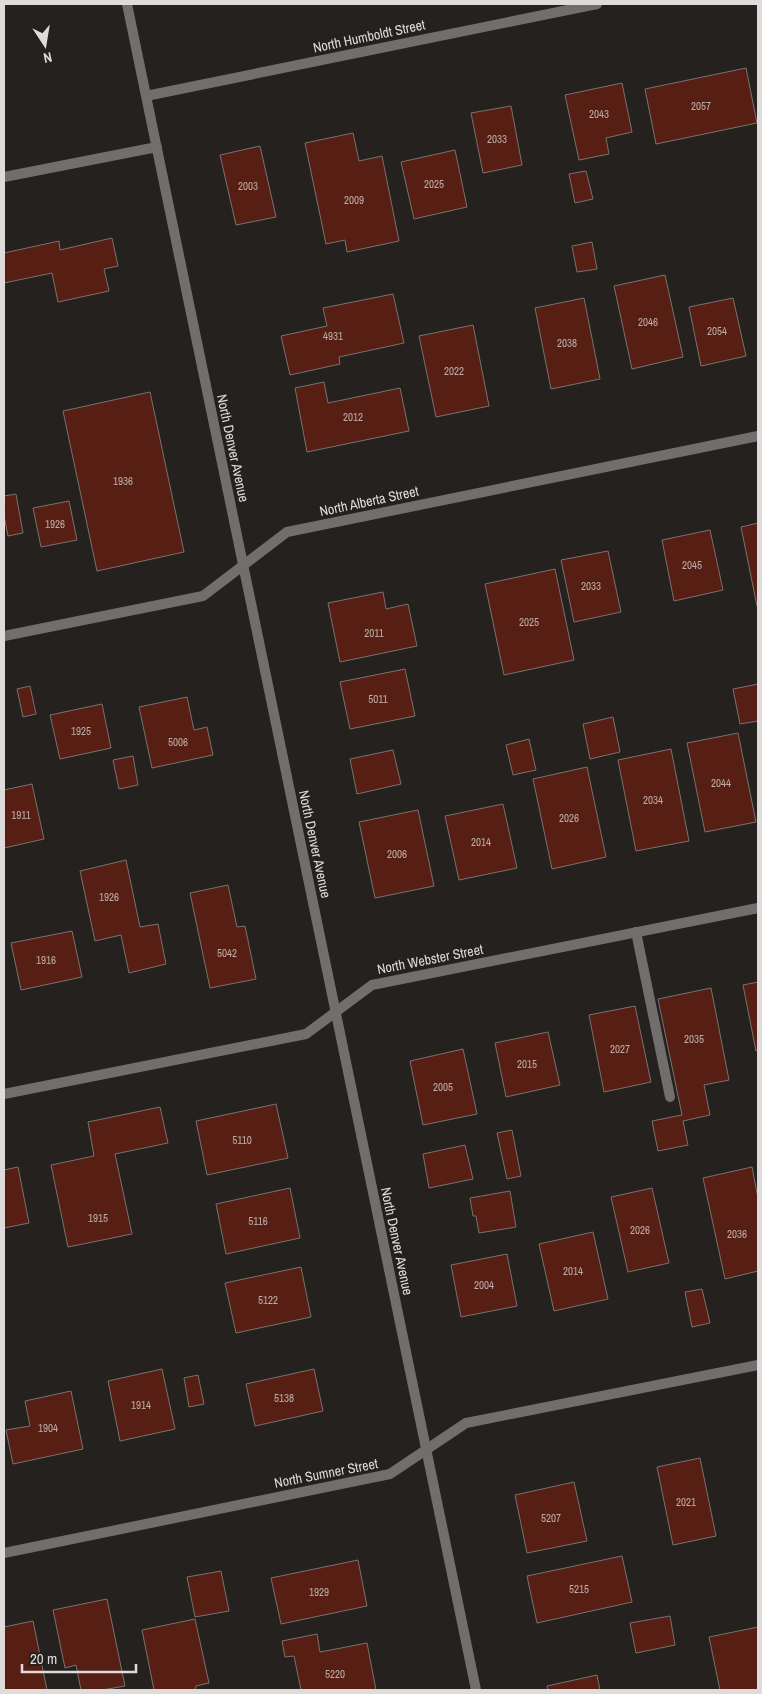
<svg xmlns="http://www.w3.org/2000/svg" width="762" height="1694" viewBox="0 0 762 1694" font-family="'Archivo Narrow',sans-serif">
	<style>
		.building { fill: #571f13; stroke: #787270 }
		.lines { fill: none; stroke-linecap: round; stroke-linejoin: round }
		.service { stroke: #716f6e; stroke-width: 10 }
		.minor { stroke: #716f6e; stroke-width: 10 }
		.labels { text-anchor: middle; stroke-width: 4; stroke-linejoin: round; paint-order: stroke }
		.number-label { font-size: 11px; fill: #bdaca9 }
		.street-label { font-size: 14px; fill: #dfdbdb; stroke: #25211f }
	</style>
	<rect width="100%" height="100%" fill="#25211f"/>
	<path class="building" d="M746,68L757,123L656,144L645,89Z
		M622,83L632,132L606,138L609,154L579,160L565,95Z
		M511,106L522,165L483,173L471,113Z
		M353,133L359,161L382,156L399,241L347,252L345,240L326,244L305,143Z
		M260,146L276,217L236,225L220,155Z
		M455,150L467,207L414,219L401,162Z
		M586,171L593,199L575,203L569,174Z
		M112,238L118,266L104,269L109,291L58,302L52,273L4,283V253L59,241L60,250Z
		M592,242L597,269L577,272L572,246Z
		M665,275L683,357L632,369L614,286Z
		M393,294L404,343L339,357L340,364L290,375L281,336L327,326L323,308Z
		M584,298L600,379L551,389L535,308Z
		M733,298L746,356L701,366L689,307Z
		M473,325L489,406L436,417L419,336Z
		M324,382L328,403L400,388L409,431L307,452L295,388Z
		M150,392L184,552L97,571L63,411Z
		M16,494L23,533L8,536L4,516V496Z
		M69,501L77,540L41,547L33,508Z
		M758,523V605L757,606L741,527Z
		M710,530L723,590L674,601L662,540Z
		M608,551L621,612L574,622L561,560Z
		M555,569L574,660L504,675L485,584Z
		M383,592L386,609L408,604L417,646L340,662L328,603Z
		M405,669L415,716L350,729L340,682Z
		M758,684V721L740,724L733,689Z
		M30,686L36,714L23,717L17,689Z
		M187,697L194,730L207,727L213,755L152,768L139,707Z
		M102,704L111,748L60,759L50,715Z
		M613,717L620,752L590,759L583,724Z
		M738,733L756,822L705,832L687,743Z
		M529,739L536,770L513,775L506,745Z
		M671,749L689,841L636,851L618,760Z
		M393,750L401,784L357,794L350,759Z
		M133,756L138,785L119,789L113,760Z
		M587,767L606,857L552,869L533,779Z
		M32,784L44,839L4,848V790Z
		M503,804L517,868L459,880L445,816Z
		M418,810L434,886L375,898L359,822Z
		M126,860L140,927L158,924L166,964L129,973L121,935L95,941L80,871Z
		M228,885L237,927L245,926L256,979L210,988L190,893Z
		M72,931L82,977L21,990L11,943Z
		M758,982V1050L756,1051L743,985Z
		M711,988L729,1080L704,1085L710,1115L683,1121L688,1145L658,1151L652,1121L682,1115L658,999Z
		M635,1006L651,1082L604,1092L589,1015Z
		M548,1032L560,1085L506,1097L495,1043Z
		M463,1049L477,1114L423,1125L410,1061Z
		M276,1104L288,1158L207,1175L196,1121Z
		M160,1107L168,1143L115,1154L132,1234L68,1247L51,1165L94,1156L88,1122Z
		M512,1130L521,1176L507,1179L497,1133Z
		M465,1145L473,1179L429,1188L423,1154Z
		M18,1167L29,1223L4,1228V1170Z
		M752,1167L758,1198V1271L725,1279L703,1178Z
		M290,1188L300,1238L226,1254L216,1204Z
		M652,1188L669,1263L628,1272L611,1197Z
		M510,1191L516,1227L479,1233L476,1216H473L470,1198Z
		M593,1232L608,1299L554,1311L539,1244Z
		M507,1254L517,1306L461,1317L451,1265Z
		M301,1267L311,1317L236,1333L225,1283Z
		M702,1289L710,1323L692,1327L685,1292Z
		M162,1369L175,1429L120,1441L108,1381Z
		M314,1369L323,1411L255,1426L246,1384Z
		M198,1375L204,1404L189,1407L184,1378Z
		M71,1391L83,1449L13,1464L6,1430L30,1426L25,1401Z
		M700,1458L716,1536L673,1545L657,1467Z
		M574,1482L587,1541L527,1553L515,1495Z
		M622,1556L632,1602L537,1623L527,1576Z
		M358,1560L367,1606L281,1624L271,1578Z
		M221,1571L229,1611L195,1617L187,1577Z
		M107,1599L125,1686L102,1690H81L76,1665L65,1668L53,1610Z
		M670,1616L675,1645L636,1653L630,1623Z
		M195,1619L209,1683L196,1686L195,1690H154L142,1630Z
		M33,1621L47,1690H4V1627Z
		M758,1627V1690H720L709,1637Z
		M317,1634L320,1652L367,1643L376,1690H301L294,1656L285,1657L282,1641Z
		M597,1675L600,1690H548L547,1686Z"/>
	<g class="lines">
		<path class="service" d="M636,932L670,1097"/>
		<path class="minor" d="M127,4L476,1690
			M146,96L597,4
			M4,177L157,147
			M4,636L203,596L287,532L758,436
			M4,1094L306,1034L372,985L758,908
			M4,1553L390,1474L466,1423L758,1365"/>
	</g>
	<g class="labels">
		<g class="number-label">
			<text x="701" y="110">2057</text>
			<text x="599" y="118">2043</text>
			<text x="497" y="143">2033</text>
			<text x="434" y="188">2025</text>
			<text x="248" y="190">2003</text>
			<text x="354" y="204">2009</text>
			<text x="648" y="326">2046</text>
			<text x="717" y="335">2054</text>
			<text x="333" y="340">4931</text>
			<text x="567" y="347">2038</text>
			<text x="454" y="375">2022</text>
			<text x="353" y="421">2012</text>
			<text x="123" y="485">1936</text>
			<text x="55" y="528">1926</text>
			<text x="692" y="569">2045</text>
			<text x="591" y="590">2033</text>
			<text x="529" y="626">2025</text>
			<text x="374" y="637">2011</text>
			<text x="378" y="703">5011</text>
			<text x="81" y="735">1925</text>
			<text x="178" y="746">5006</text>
			<text x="721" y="787">2044</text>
			<text x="653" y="804">2034</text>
			<text x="21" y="819">1911</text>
			<text x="569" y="822">2026</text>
			<text x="481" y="846">2014</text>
			<text x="397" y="858">2006</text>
			<text x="109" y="901">1926</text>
			<text x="227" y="957">5042</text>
			<text x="46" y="964">1916</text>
			<text x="694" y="1043">2035</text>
			<text x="620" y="1053">2027</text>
			<text x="527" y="1068">2015</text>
			<text x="443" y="1091">2005</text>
			<text x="242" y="1144">5110</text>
			<text x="98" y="1222">1915</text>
			<text x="258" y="1225">5116</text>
			<text x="640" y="1234">2026</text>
			<text x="737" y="1238">2036</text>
			<text x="573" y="1275">2014</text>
			<text x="484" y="1289">2004</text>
			<text x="268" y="1304">5122</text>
			<text x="284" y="1402">5138</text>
			<text x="141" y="1409">1914</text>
			<text x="48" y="1432">1904</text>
			<text x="686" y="1506">2021</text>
			<text x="551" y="1522">5207</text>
			<text x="579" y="1593">5215</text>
			<text x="319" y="1596">1929</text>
			<text x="335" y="1678">5220</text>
		</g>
		<g class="street-label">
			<text transform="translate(369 36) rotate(-12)" y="5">North Humboldt Street</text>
			<text transform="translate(233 448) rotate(78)" y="5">North Denver Avenue</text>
			<text transform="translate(369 501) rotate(-12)" y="5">North Alberta Street</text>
			<text transform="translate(315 844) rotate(78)" y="5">North Denver Avenue</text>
			<text transform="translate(430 959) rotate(-11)" y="5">North Webster Street</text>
			<text transform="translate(397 1241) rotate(78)" y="5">North Denver Avenue</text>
			<text transform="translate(326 1473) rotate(-11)" y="5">North Sumner Street</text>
		</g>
	</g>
	<rect width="762" height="1694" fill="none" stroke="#dfdbdb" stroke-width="10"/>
	<g transform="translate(45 45) rotate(168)" stroke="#25211f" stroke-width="4" paint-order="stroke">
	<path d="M0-4L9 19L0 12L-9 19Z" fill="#dfdbdb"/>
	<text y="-8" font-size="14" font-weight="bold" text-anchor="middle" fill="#dfdbdb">N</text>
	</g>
	<path d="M22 1664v8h114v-8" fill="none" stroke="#dfdbdb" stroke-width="2.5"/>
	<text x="30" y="1664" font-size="15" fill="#dfdbdb" stroke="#25211f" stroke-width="4" paint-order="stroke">20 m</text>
</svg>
